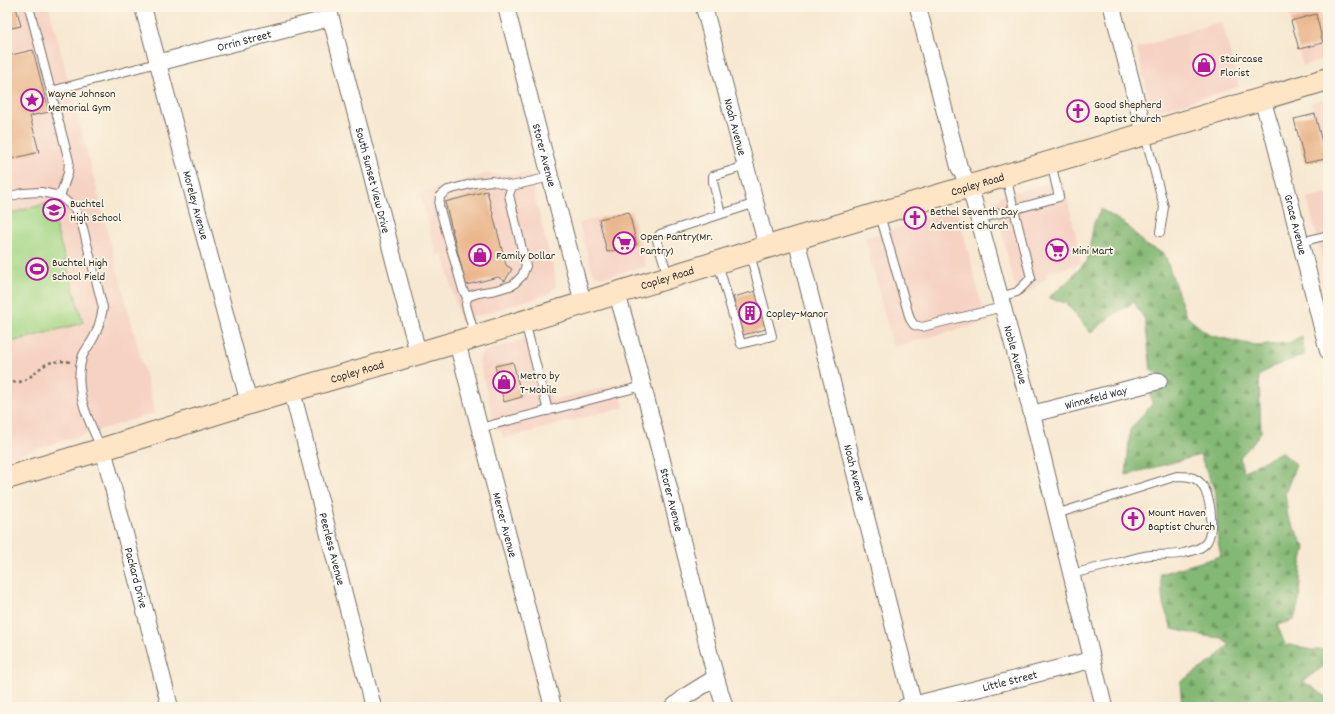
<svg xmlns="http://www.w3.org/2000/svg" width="1335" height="714" viewBox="0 0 1335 714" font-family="Dekko,sans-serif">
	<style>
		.built { fill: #f6d2c3 }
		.forest { fill: url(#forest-firs); stroke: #587250 }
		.garden { fill: #a6d888; stroke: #68825a }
		.building { fill: #e9b489 }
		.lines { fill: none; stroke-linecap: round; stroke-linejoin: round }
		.lane-casing { stroke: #726d65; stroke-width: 10 }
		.street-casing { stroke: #726d65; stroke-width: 18 }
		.secondary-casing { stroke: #726d65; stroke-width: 24 }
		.path { stroke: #726d65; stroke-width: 2.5; stroke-dasharray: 3 3; stroke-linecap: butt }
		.lane { stroke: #fff; stroke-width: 8 }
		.street { stroke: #fff; stroke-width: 16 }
		.secondary { stroke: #fde5c5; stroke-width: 22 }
		.labels { text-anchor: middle; stroke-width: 3.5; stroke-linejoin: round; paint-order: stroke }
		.street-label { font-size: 12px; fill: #2b2b2b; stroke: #fcf5e5 }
		.poi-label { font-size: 12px; fill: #2b2b2b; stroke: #fcf5e5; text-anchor: start }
	</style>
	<defs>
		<pattern id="forest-firs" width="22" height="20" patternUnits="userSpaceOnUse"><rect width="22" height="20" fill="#84b874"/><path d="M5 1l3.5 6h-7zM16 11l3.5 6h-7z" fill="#6c965f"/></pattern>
	</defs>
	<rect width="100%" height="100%" fill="#fcf5e5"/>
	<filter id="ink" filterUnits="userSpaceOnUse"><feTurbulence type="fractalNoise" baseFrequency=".025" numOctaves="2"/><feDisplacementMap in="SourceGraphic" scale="8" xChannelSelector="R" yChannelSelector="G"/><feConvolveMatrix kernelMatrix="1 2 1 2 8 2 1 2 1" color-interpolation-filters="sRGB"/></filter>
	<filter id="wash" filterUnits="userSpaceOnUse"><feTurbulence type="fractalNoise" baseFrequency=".012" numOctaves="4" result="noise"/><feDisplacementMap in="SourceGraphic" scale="16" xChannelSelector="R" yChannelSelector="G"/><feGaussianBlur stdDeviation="0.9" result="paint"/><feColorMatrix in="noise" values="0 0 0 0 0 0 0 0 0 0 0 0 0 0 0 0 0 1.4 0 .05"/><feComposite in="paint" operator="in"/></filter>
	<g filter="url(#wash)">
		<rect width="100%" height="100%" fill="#f7e8d1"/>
		<path class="built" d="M7,7H49L155,413L7,458Z
			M1288,7H1319L1328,42V58L1303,66Z
			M1222,22L1239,87L1157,111L1151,108L1137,48L1212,24Z
			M1328,97V169L1311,103Z
			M486,174H529L555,276L556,287L551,292L546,295L460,321L443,253L436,255L420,193Z
			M1063,179L1082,263L1046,273L1047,278L1018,300L995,204L999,197Z
			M1328,193V255L1322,257L1307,198Z
			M632,210L646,266L605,277L596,276L592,272L579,223Z
			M954,211L957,213L959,216L986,322L893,347L865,238Z
			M531,337L552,400L619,384L624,407L503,439L501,430L497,431L479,361L480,357L483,352Z"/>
		<path class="forest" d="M1101,209L1128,226L1145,245L1164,253L1186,316L1209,335L1257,346L1289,343L1302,336L1304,355L1272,367L1259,376L1261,432L1251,445L1240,457L1243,472L1281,452L1296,464L1285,494L1288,517L1305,547L1301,565L1299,601L1294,620L1277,625L1285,644L1313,650L1328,649V663L1303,681L1328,698V707H1182L1180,682L1214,660L1229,645L1222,638L1205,636L1172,629L1163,604L1160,574L1221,556L1218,542L1216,494L1200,455L1126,475L1130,430L1152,404L1150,392L1167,386L1160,377L1151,370L1145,320L1134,302L1111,316L1091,333L1066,303L1048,298L1066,283L1087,261L1094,223Z"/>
		<path class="garden" d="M49,203L83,323L7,343V214Z"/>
		<g id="blocks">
			<path class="building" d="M7,7H16L21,26L7,29Z
				M1316,14L1323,43L1299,49L1291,21Z
				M33,50L49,112L30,116L39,152L7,160V56Z
				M1315,114L1326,159L1305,163L1294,119Z
				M487,191L506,265L512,269L505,281L498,277L466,285L445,202Z
				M629,212L637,245L607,252L599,219Z
				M756,291L766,329L743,335L733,297Z
				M513,362L522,397L504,402L495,366Z"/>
		</g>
	</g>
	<g filter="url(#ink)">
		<use href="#blocks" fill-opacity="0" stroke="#726d65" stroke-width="1"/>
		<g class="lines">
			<g class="lane-casing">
				<path id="lane" d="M29,7L69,161L68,173L60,196
					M51,91L157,63
					M1145,135L1164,207L1160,232
					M7,197L23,193L41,192L60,196L75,209L83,228L103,308C101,318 99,328 94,337C91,343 86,349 83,355C72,387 88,421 102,449
					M721,214L713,182V176L746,166
					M880,215L910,319L914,325L922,327L1003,307
					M979,219L1059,197L1051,163
					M1301,242L1328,235
					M718,263L741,344L772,336L750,254
					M668,276L657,240L660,234L756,203
					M467,297L463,290L439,206L440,196L448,190L475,183L492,181L512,186
					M1000,297L1017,292L1031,278L1006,177
					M525,322L548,411
					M475,336L466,305L467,297L478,293L496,290L513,285L522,276L526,266L509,195L512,186L550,177
					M480,428L643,386
					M1056,514L1177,476C1184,476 1191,476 1197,480C1211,489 1216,530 1206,543C1201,549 1192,551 1184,553C1173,556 1162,554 1151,555C1141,556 1131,559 1121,562C1104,566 1087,570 1071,574"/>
			</g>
			<g class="street-casing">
				<g id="street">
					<path id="s1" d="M143,7L249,403"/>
					<path id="s2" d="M328,7L418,353"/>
					<path id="s3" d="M506,7L583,303"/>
					<path id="s4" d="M704,7L767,247"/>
					<path id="s5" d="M918,7L959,167L970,187L1032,414L1104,707"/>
					<path d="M1112,7L1145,134"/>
					<path id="s6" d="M157,63L330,18"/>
					<path id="s7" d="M1262,99L1275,142L1328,351"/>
					<path id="s8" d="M796,239L914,707"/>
					<path id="s9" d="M617,294C646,389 668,487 693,584C703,625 711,667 725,707"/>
					<path id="s10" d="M457,342L553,707"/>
					<path id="s11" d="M292,391L373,707"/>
					<path id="s12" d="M1032,414L1159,381"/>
					<path id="s13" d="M103,449L170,707"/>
					<path d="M673,707L686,696L715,678"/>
					<path id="s14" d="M905,707L1091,660"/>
				</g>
			</g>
			<g class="secondary-casing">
				<g id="secondary">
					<path id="s15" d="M7,478L103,449L249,403L457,342L767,247L1328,79"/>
				</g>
			</g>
			<path class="path" d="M7,381C29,387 32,370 49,363C56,361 66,361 72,362"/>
			<use href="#lane" class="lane"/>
			<use href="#street" class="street"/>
			<use href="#secondary" class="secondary"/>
		</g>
	</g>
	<defs>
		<g id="shop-ring" transform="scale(1.15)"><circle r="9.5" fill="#fcf5e5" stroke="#b5179e" stroke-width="1.5"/><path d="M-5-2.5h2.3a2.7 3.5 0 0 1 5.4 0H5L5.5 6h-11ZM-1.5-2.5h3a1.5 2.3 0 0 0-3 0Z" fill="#b5179e"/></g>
		<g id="sight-ring" transform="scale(1.15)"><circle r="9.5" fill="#fcf5e5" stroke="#b5179e" stroke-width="1.5"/><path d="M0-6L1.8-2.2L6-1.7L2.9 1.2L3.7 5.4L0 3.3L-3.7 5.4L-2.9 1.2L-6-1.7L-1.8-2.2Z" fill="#b5179e"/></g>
		<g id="church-ring" transform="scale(1.15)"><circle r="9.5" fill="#fcf5e5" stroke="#b5179e" stroke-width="1.5"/><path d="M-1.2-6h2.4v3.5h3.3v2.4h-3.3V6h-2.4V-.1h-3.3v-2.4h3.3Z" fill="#b5179e"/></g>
		<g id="school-ring" transform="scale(1.15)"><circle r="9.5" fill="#fcf5e5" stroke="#b5179e" stroke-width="1.5"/><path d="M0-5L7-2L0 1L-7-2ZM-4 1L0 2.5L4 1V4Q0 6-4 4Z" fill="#b5179e"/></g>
		<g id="supermarket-ring" transform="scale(1.15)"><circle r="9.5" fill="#fcf5e5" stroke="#b5179e" stroke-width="1.5"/><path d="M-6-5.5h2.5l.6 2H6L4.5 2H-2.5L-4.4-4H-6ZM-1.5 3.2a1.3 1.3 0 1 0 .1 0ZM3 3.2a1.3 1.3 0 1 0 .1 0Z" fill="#b5179e"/></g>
		<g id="stadium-ring" transform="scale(1.15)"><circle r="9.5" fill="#fcf5e5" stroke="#b5179e" stroke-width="1.5"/><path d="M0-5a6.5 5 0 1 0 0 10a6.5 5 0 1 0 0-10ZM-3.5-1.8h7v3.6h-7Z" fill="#b5179e"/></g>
		<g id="building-ring" transform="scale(1.15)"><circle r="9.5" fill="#fcf5e5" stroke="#b5179e" stroke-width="1.5"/><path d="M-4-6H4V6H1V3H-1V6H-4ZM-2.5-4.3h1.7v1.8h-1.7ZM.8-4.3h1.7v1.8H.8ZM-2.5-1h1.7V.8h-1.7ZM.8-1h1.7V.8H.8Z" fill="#b5179e"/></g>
	</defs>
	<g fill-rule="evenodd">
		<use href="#shop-ring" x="1204" y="65"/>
		<use href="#sight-ring" x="32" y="100"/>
		<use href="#church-ring" x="1078" y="111"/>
		<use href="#school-ring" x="54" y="210"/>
		<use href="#church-ring" x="915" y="218"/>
		<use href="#supermarket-ring" x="624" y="243"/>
		<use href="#supermarket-ring" x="1057" y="250"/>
		<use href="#shop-ring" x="480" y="255"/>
		<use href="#stadium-ring" x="37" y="269"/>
		<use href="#building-ring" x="750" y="313"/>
		<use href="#shop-ring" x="504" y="382"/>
		<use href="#church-ring" x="1133" y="519"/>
	</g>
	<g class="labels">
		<g class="street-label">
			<text dy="4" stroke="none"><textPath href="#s6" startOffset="90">Orrin Street</textPath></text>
			<text dy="4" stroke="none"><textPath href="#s4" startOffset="124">Noah Avenue</textPath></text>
			<text dy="4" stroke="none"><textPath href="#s3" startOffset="153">Storer Avenue</textPath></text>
			<text dy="4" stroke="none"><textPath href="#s2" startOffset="179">South Sunset View Drive</textPath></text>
			<text dy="4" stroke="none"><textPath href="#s15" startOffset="1014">Copley Road</textPath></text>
			<text dy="4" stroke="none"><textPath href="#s1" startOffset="205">Moreley Avenue</textPath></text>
			<text dy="4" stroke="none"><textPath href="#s7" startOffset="130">Grace Avenue</textPath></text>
			<text dy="4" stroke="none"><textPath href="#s15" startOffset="690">Copley Road</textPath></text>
			<text dy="4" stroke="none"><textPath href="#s5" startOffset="362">Noble Avenue</textPath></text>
			<text dy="4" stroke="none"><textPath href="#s15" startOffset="366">Copley Road</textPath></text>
			<text dy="4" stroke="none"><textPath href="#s12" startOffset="66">Winnefeld Way</textPath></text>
			<text dy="4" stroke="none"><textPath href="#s8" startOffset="241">Noah Avenue</textPath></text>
			<text dy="4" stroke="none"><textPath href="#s9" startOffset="213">Storer Avenue</textPath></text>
			<text dy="4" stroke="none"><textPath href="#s10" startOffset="189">Mercer Avenue</textPath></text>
			<text dy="4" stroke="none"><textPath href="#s11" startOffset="163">Peerless Avenue</textPath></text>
			<text dy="4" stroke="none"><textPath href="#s13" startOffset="133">Packard Drive</textPath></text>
			<text dy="4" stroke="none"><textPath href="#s14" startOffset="108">Little Street</textPath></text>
		</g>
		<g class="poi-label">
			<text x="1220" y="62">Staircase<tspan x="1220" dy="14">Florist</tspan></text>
			<text x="48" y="97">Wayne Johnson<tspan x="48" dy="14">Memorial Gym</tspan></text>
			<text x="1094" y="108">Good Shepherd<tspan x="1094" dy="14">Baptist Church</tspan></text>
			<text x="70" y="207">Buchtel<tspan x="70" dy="14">High School</tspan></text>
			<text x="930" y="215">Bethel Seventh Day<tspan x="930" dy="14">Adventist Church</tspan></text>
			<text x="640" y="240">Open Pantry(Mr.<tspan x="640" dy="14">Pantry)</tspan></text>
			<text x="1072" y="254">Mini Mart</text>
			<text x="496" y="259">Family Dollar</text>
			<text x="52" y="266">Buchtel High<tspan x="52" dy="14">School Field</tspan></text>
			<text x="766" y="317">Copley-Manor</text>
			<text x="520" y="379">Metro by<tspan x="520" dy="14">T-Mobile</tspan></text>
			<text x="1148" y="516">Mount Haven<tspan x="1148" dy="14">Baptist Church</tspan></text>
		</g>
	</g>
	<rect width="1335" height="714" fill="none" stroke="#fcf5e5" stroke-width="24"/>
</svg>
